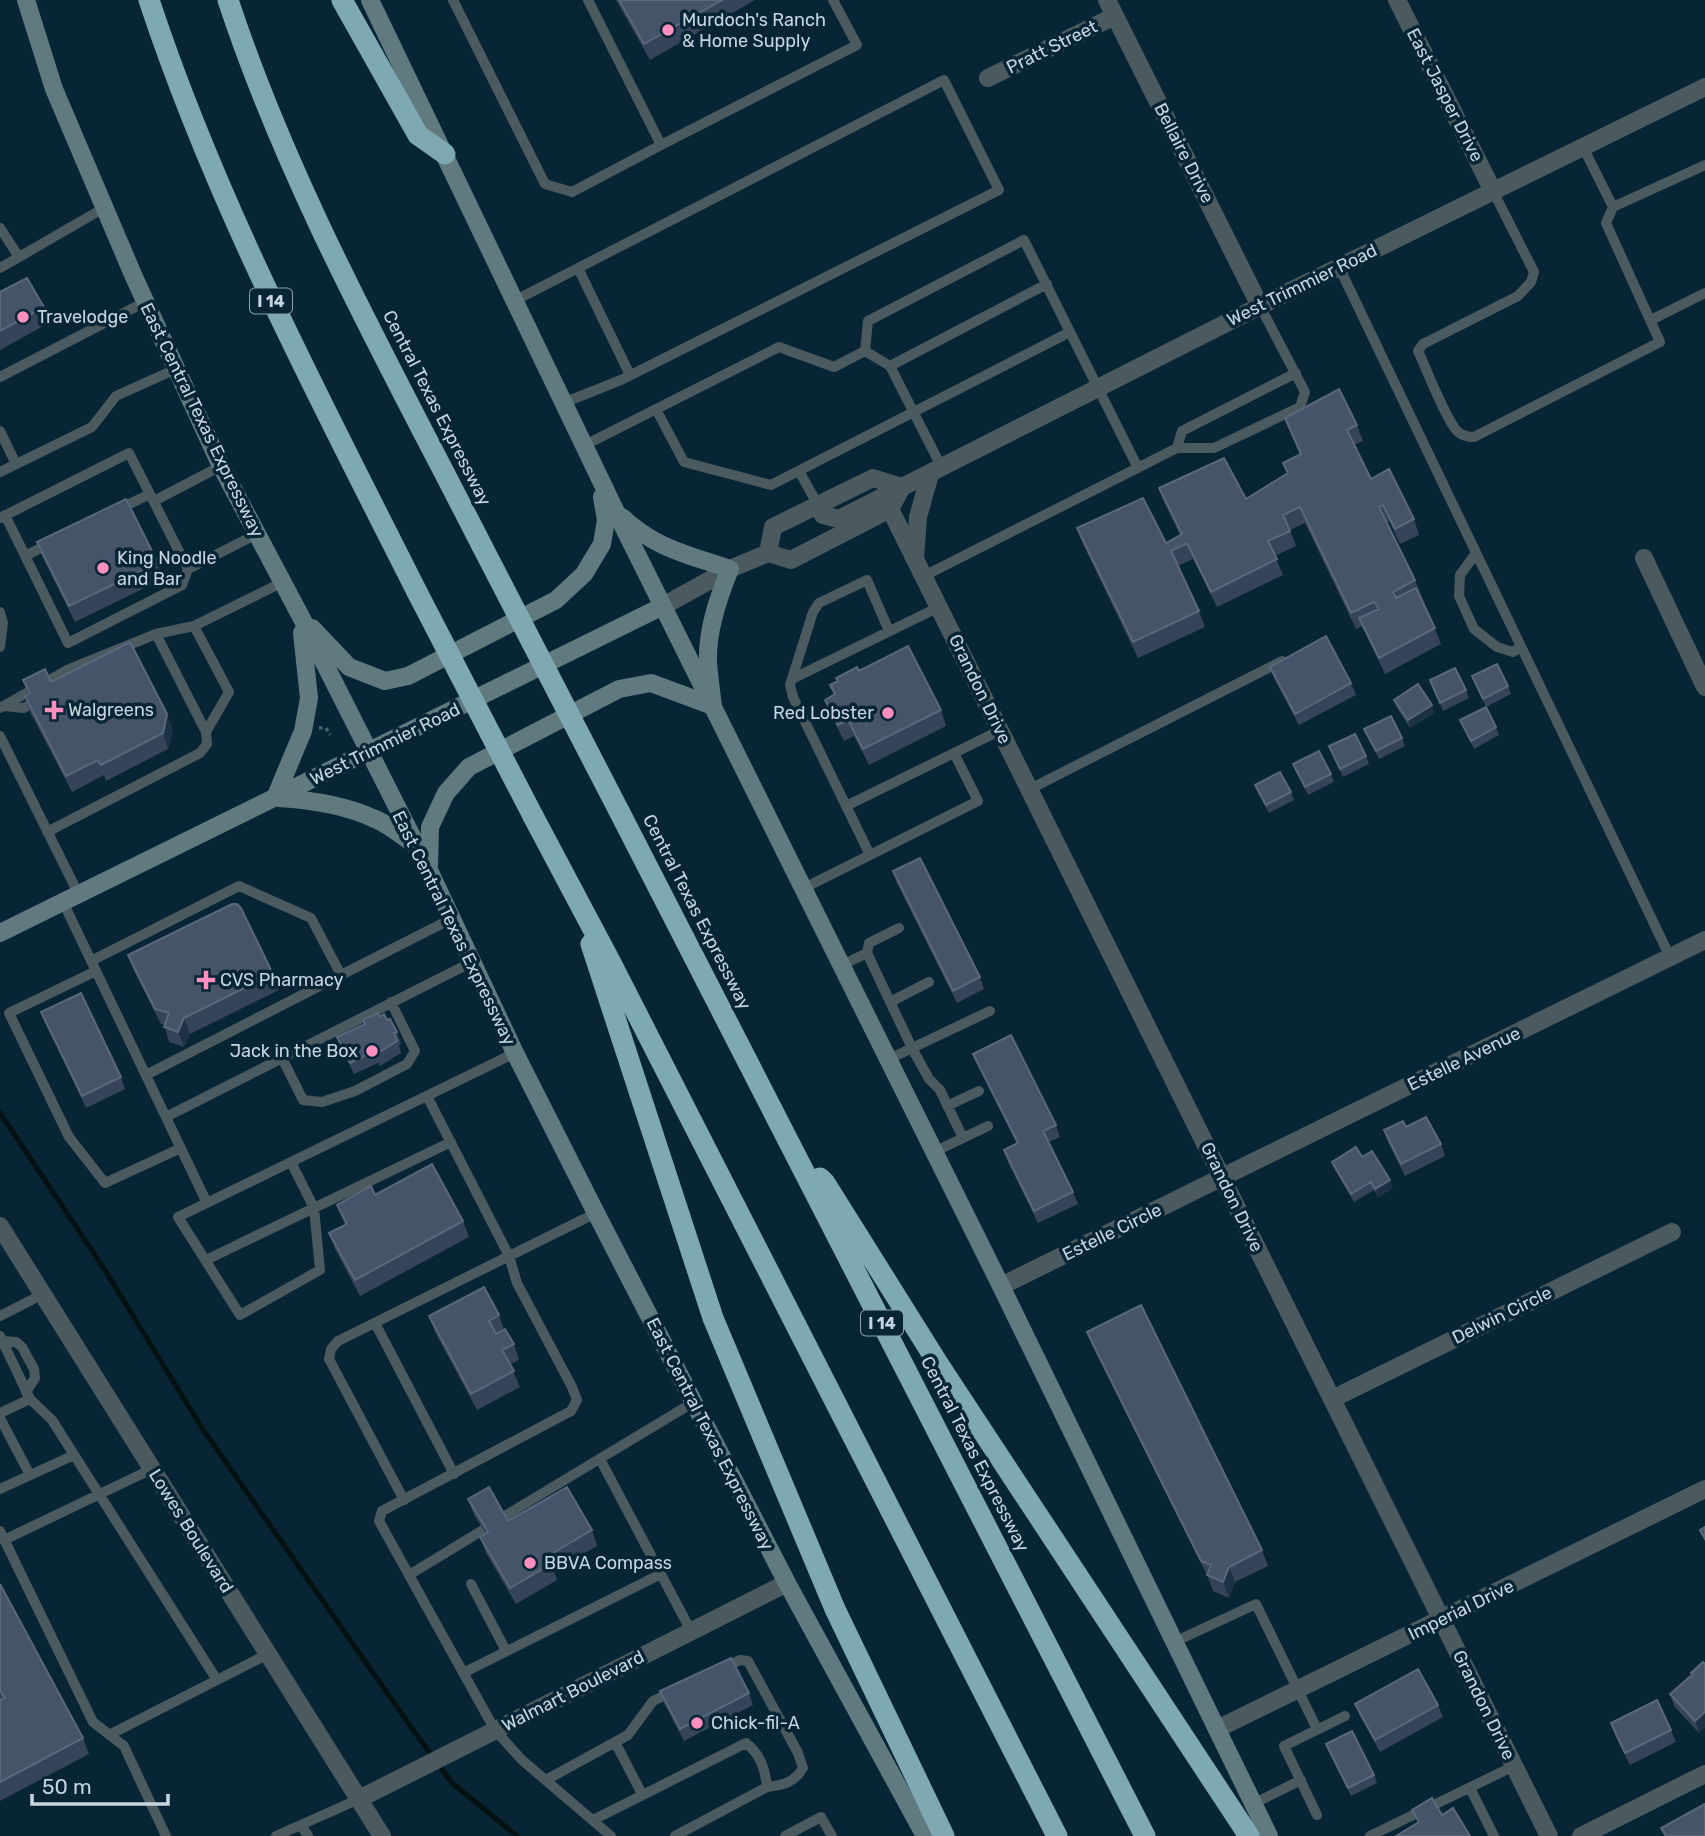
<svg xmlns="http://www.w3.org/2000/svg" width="1705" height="1836" viewBox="0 0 1705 1836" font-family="Rubik,sans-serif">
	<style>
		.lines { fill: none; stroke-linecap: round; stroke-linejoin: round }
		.stream { stroke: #031110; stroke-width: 5 }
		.path { stroke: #455f6d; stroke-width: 3.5; stroke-dasharray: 3.5 3.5; stroke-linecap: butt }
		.service { stroke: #4a5a5e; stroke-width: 10 }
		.minor { stroke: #4a5a5e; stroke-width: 18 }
		.tertiary { stroke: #4a5a5e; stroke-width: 18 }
		.secondary { stroke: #607a80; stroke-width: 18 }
		.motorway { stroke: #7fa9b2; stroke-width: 21 }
		.motorway-bridge { stroke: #7fa9b2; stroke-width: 21 }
		.wall { fill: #35445b }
		.shaded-wall { fill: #1c3146 }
		.building { fill: #455469; stroke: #59687c; stroke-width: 2 }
		.poi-dot { fill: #fe8ebe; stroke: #072535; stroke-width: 2.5 }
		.labels { text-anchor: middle; stroke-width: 7; stroke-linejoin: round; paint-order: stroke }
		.shield { fill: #072535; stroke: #8da1ad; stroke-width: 2 }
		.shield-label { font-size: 16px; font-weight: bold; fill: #c6d6e1 }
		.poi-label { font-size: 18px; fill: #c6d6e1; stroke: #072535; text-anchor: start }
		.street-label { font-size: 18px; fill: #c6d6e1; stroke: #072535 }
	</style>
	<rect width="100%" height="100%" fill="#072535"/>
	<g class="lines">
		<path class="stream" d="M0,1113L103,1267L202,1428L411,1727L452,1783L517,1836"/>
		<path class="path" d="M319,728H326L330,735"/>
		<path class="service" d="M453,0L545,184L572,192L661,145
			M588,0L661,145L857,45L833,0
			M1583,147L1613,207L1705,165
			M1493,191L1534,272L1531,282L1518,296L1423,344L1418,351C1426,368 1447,422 1458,432C1463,436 1469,437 1474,437L1660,342L1606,223L1613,207
			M0,228L19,257
			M1339,267L1670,957
			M0,268L104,208
			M578,268L630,375
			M514,301L944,80L999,190L621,380L563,403
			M1651,320L1705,293
			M865,351L868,321L1024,240L1138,468
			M865,351L890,366L942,468
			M890,366L1047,284
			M0,377L145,302
			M657,411L684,462L771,485L1070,332
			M0,431L16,464
			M585,445L779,347L834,367L865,351
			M1177,448L1182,431L1296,373
			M799,471L818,505
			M0,472L92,427L116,396L176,369
			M154,501L221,466
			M119,509L150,494
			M5,515L68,643L182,585L188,569L257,534
			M0,518L129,453L188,569
			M1476,553L1460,575L1459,596L1474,629L1497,647L1513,652L1521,646
			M25,556L49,544
			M924,576L1177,448H1214L1300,407L1305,392L1260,306
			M0,612L3,623L0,647
			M194,626L229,692L206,732
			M792,679L939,607
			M4,706L24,708L33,703
			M0,708L67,670L156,634L194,626L283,582
			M0,736L79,895
			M1030,789L1282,661
			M846,806L1001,730
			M47,832L200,753L207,744L206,732L156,634
			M870,855L793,697L790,685L813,612L819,603L867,580L889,631
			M804,888L978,801L954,753
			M63,902L207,1203
			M899,928L869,943L867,953L912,1048L929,1079L940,1090L963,1138L934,1152
			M91,961L239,886L311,918L341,975L451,919
			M842,965L867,953
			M96,971L9,1013L69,1137L105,1183L181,1148
			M890,1002L929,982
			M282,1058L303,1100L322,1102L355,1091L407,1064L415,1051L391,1002
			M889,1059L990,1011
			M146,1075L341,975
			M427,1096L509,1256L517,1283L572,1387L577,1400L571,1411L382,1511L379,1521L495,1730L522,1760L611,1836
			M947,1106L979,1091
			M166,1117L472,962
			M963,1138L988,1126
			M291,1162L314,1208L320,1270L240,1315L178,1217L515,1053
			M206,1260L451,1142
			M0,1316L43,1294
			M375,1323L454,1474
			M0,1336L30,1399L52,1420L217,1680
			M2,1341L16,1342L22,1347L34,1369L35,1378L26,1392
			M0,1413L30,1399
			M0,1418L30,1475
			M600,1459L691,1631
			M0,1489L74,1455
			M404,1500L329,1359L331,1349L338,1341L596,1213
			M503,1517L694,1402
			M0,1531L93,1722L124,1746L166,1836
			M4,1540L152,1469
			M409,1575L483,1530
			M471,1584L506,1651
			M1174,1642L1256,1604L1317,1729
			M724,1668L740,1660L748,1661L798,1753L803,1768C794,1783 783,1785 767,1787
			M463,1673L661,1574
			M109,1735L268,1654
			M615,1742L642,1794
			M546,1780L628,1735L653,1701L672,1692
			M1470,1788L1494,1836
			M1253,1804L1301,1780
			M1317,1815L1284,1746L1345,1716
			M593,1820L746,1743C761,1755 765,1769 767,1787L675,1836
			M301,1825L308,1836
			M276,1836L359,1799
			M785,1836L821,1817L832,1836
			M1370,1836L1514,1766"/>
		<path class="minor" d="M1107,0L1260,306
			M988,78L1115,16
			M890,509L1549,1836
			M915,558L918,517L930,474
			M1644,558L1705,687
			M1001,1286L1705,940
			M1332,1399L1672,1232
			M1217,1729L1705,1489
			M359,1799L787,1583
			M1581,1836L1705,1774"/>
		<path class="tertiary" d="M1397,0L1493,191
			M818,505L823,515L839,519L1260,306L1705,87
			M768,553L773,527L873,478L902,487
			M663,606L730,569L768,553L791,560L890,509L902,487
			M0,1226L382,1836"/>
		<path class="secondary" d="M26,0L54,89L134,277L221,466L300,615L429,870L515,1053L596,1213L787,1583L925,1836
			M370,0L615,510L1001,1286L1269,1836
			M312,628L349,667L385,681L408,676L556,600L584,574L602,544L606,520L602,497
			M275,798L303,731L309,698L302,633
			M279,798C313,800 345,805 375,819C388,824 401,835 412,843
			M429,867L430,827L446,793L469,767L619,689L651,683L713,706C711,691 709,676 708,661C707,630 718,598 730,569C687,554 656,549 622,517
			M0,933L663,606"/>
		<path class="motorway" d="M149,0C217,206 320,399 417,592
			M228,0C291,191 391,367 482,546
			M342,0L418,135L445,154
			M619,811L1145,1836
			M533,816L611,963L1057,1836
			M591,944L713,1318L835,1609L944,1836
			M820,1178L825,1183L939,1365L1249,1836"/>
		<path class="motorway-bridge" d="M482,546L619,811
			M417,592L533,816"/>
	</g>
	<path class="wall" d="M616,0H755L650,60Z
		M0,292L44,307L49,323L0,350Z
		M1285,418L1357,425L1363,441L1354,445L1371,479L1414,519L1419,535L1400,544L1389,521L1386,522L1415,580L1441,644L1385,674L1362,626L1356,629L1305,523L1290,530L1296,546L1275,556L1283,575L1217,607L1193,559L1178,566L1199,611L1205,627L1138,658L1083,544L1077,528L1166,543L1180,535L1165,504L1159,488L1246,499L1287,473L1283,463L1300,454Z
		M37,542L158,563L163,579L75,622L43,558Z
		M1270,667L1351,683L1356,695L1299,725L1274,678Z
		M859,671L941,710L946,726L869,765L854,736L844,741L831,715L825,700L834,695L830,685L837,681L836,678Z
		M1472,676L1508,686L1511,694L1486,707Z
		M23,680L51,682L173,730L168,749L106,781L104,775L72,792L30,712L25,696L28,694Z
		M1430,680L1466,690L1469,698L1443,711Z
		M1394,700L1434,713L1410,728L1397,708Z
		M1460,720L1496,727L1499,735L1474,749Z
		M1364,729L1402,738L1405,746L1379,759Z
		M1329,746L1366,756L1369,764L1343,777Z
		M1293,764L1331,774L1334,782L1308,795Z
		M1255,785L1291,792L1294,800L1269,813L1258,793Z
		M893,871L980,977L984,989L957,1003L897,883Z
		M128,955L273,974L279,990L190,1034L184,1047L169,1042L164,1025L161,1024L134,971Z
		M41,1012L121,1077L125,1089L86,1108L46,1024Z
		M380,1017L387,1020L397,1032L401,1044L399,1045L401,1053L380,1066L378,1063L354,1074L342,1049L337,1037Z
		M973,1054L1056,1125L1060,1137L1049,1142L1073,1192L1078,1204L1038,1223L1008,1162L1004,1150L1017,1144L978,1065Z
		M1406,1127L1441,1144L1445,1156L1405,1176L1388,1142L1384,1130Z
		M1362,1157L1393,1188L1378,1197L1374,1190L1354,1202L1335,1170L1332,1162Z
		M375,1195L463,1221L469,1237L360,1296L335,1249L329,1233L345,1225L337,1205Z
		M499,1315L504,1329L514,1344L519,1360L510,1364L520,1387L477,1410L435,1332L429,1316Z
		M1087,1332L1262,1550L1268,1566L1235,1582L1229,1598L1213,1591L1208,1577L1093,1347Z
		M468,1499L508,1521L592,1530L597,1546L554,1571L557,1580L516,1604L486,1553L480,1537L486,1534L474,1515Z
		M0,1584L83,1738L89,1754L0,1801Z
		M1703,1662L1699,1733L1674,1706L1670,1694L1692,1675L1691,1673Z
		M660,1691L749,1693L753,1705L684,1741L664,1703Z
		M1355,1704L1438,1705L1443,1717L1380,1752L1360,1716Z
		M1611,1723L1671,1730L1676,1742L1630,1765L1615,1735Z
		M1326,1744L1374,1775L1377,1783L1351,1796L1329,1752Z"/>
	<path class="shaded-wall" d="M1432,705L1434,713L1410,728L1408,720Z
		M167,714L173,730L168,749L163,733Z
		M184,1018L190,1034L184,1047L178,1032Z
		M1390,1180L1393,1188L1378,1197L1375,1189Z
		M1229,1567L1235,1582L1229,1598L1223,1582Z
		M1705,1712V1728L1699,1733L1695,1721Z"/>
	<path class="building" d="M619,0H722L644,44Z
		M27,278L44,307L0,331V292Z
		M1339,389L1357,425L1347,430L1371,479L1389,469L1414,519L1395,529L1383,505L1379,507L1415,580L1393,592L1396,598L1416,588L1435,628L1379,658L1359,618L1379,609L1374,602L1351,613L1300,507L1283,515L1290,531L1268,541L1277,559L1211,592L1187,543L1171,551L1199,611L1133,642L1077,528L1143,498L1166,543L1182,534L1159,488L1224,458L1246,499L1288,473L1283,463L1301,454L1285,418Z
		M126,499L158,563L69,606L37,542Z
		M1326,636L1351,683L1295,714L1270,667Z
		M130,642L167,714L163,733L101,765L98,760L66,776L25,696L30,693L23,680L45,669L51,682Z
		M908,646L941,710L863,749L848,720L838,725L825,700L835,694L830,685L838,681L836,678L857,667L859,671Z
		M1497,664L1508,686L1483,699L1472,676Z
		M1455,668L1466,690L1440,703L1430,680Z
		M1418,684L1432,705L1408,720L1394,700Z
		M1486,707L1496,727L1471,741L1460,720Z
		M1391,716L1402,738L1376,751L1364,729Z
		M1355,734L1366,756L1340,769L1329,746Z
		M1319,751L1331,774L1305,787L1293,764Z
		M1280,772L1291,792L1266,805L1255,785Z
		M920,858L980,977L953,991L893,871Z
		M232,904H237L241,908L273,974L184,1018L178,1032L164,1027L169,1013L155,1009L128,955Z
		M81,993L121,1077L82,1096L41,1012Z
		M378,1013L380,1017L384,1014L387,1020L390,1019L397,1032L394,1033L397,1041L376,1054L374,1051L350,1063L337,1037L365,1024L363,1020Z
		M1011,1035L1056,1125L1043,1131L1073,1192L1034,1211L1004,1150L1018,1143L973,1054Z
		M1426,1117L1441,1144L1401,1164L1384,1130L1403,1121L1406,1127Z
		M1356,1147L1362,1157L1372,1151L1390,1180L1375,1189L1371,1182L1351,1194L1332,1162Z
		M432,1164L463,1221L355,1280L329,1233L347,1224L337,1205L371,1186L375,1195Z
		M484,1287L499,1315L489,1321L496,1334L505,1329L514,1344L502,1350L514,1371L471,1394L429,1316Z
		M1141,1305L1262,1550L1229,1567L1223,1582L1207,1575L1211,1565L1201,1561L1087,1332Z
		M489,1487L508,1521L567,1487L592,1530L546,1557L551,1564L510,1588L480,1537L488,1532L468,1499Z
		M1705,1527V1539L1700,1530Z
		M0,1584L83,1738L0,1782V1700L5,1698L0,1691Z
		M731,1658L749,1693L680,1729L660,1691Z
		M1703,1662L1705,1664V1712L1695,1721L1670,1694L1693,1674L1691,1673Z
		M1418,1669L1438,1705L1375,1740L1355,1704Z
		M1657,1700L1671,1730L1625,1753L1611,1723Z
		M1352,1731L1374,1775L1348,1788L1326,1744Z
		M1432,1798L1442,1815L1453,1808L1470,1836H1396L1419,1822L1412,1810Z
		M1705,1804V1836H1666L1661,1828Z"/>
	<g class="poi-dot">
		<circle cx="668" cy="30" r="7"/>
		<circle cx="23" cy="317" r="7"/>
		<circle cx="103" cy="568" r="7"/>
		<path d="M50.5 699.5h7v7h7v7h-7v7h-7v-7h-7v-7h7z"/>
		<circle cx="888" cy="713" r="7"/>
		<path d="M202.5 969.5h7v7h7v7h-7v7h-7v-7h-7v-7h7z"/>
		<circle cx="372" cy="1051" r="7"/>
		<circle cx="530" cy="1563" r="7"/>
		<circle cx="697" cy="1723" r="7"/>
	</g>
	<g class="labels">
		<g class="shield">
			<rect x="250" y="288.5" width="42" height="25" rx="5"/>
			<rect x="861" y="1310.5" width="42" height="25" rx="5"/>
		</g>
		<g class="shield-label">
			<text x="271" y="307">I 14</text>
			<text x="882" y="1329">I 14</text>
		</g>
		<g class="poi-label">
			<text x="682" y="26">Murdoch's Ranch<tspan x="682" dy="21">&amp; Home Supply</tspan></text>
			<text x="37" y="323">Travelodge</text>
			<text x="117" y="564">King Noodle<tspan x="117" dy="21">and Bar</tspan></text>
			<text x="68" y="716">Walgreens</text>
			<text x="874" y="719" text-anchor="end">Red Lobster</text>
			<text x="220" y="986">CVS Pharmacy</text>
			<text x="358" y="1057" text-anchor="end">Jack in the Box</text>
			<text x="544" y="1569">BBVA Compass</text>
			<text x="711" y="1729">Chick-fil-A</text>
		</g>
		<g class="street-label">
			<text transform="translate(1052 47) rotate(-26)" y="6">Pratt Street</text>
			<text transform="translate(1445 95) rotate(63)" y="6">East Jasper Drive</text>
			<text transform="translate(1184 153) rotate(63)" y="6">Bellaire Drive</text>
			<text transform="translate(1302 285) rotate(-26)" y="6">West Trimmier Road</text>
			<text transform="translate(437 408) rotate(63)" y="6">Central Texas Expressway</text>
			<text transform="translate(202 420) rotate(64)" y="6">East Central Texas Expressway</text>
			<text transform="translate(980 689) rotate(64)" y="6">Grandon Drive</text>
			<text transform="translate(385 744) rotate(-26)" y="6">West Trimmier Road</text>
			<text transform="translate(697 912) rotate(63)" y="6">Central Texas Expressway</text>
			<text transform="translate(454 928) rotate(64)" y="6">East Central Texas Expressway</text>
			<text transform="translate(1464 1059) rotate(-26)" y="6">Estelle Avenue</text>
			<text transform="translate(1232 1197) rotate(64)" y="6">Grandon Drive</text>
			<text transform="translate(1112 1232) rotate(-26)" y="6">Estelle Circle</text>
			<text transform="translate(1502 1315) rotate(-26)" y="6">Delwin Circle</text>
			<text transform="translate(710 1434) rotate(63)" y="6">East Central Texas Expressway</text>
			<text transform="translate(975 1454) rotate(63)" y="6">Central Texas Expressway</text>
			<text transform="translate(191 1531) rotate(58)" y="6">Lowes Boulevard</text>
			<text transform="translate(1461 1610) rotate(-26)" y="6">Imperial Drive</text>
			<text transform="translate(573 1691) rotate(-27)" y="6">Walmart Boulevard</text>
			<text transform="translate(1484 1705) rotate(64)" y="6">Grandon Drive</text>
		</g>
	</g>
	<path d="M32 1794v10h136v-10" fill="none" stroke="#c6d6e1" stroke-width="3.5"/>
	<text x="42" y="1794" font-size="21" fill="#c6d6e1" stroke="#072535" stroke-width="5" paint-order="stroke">50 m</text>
</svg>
